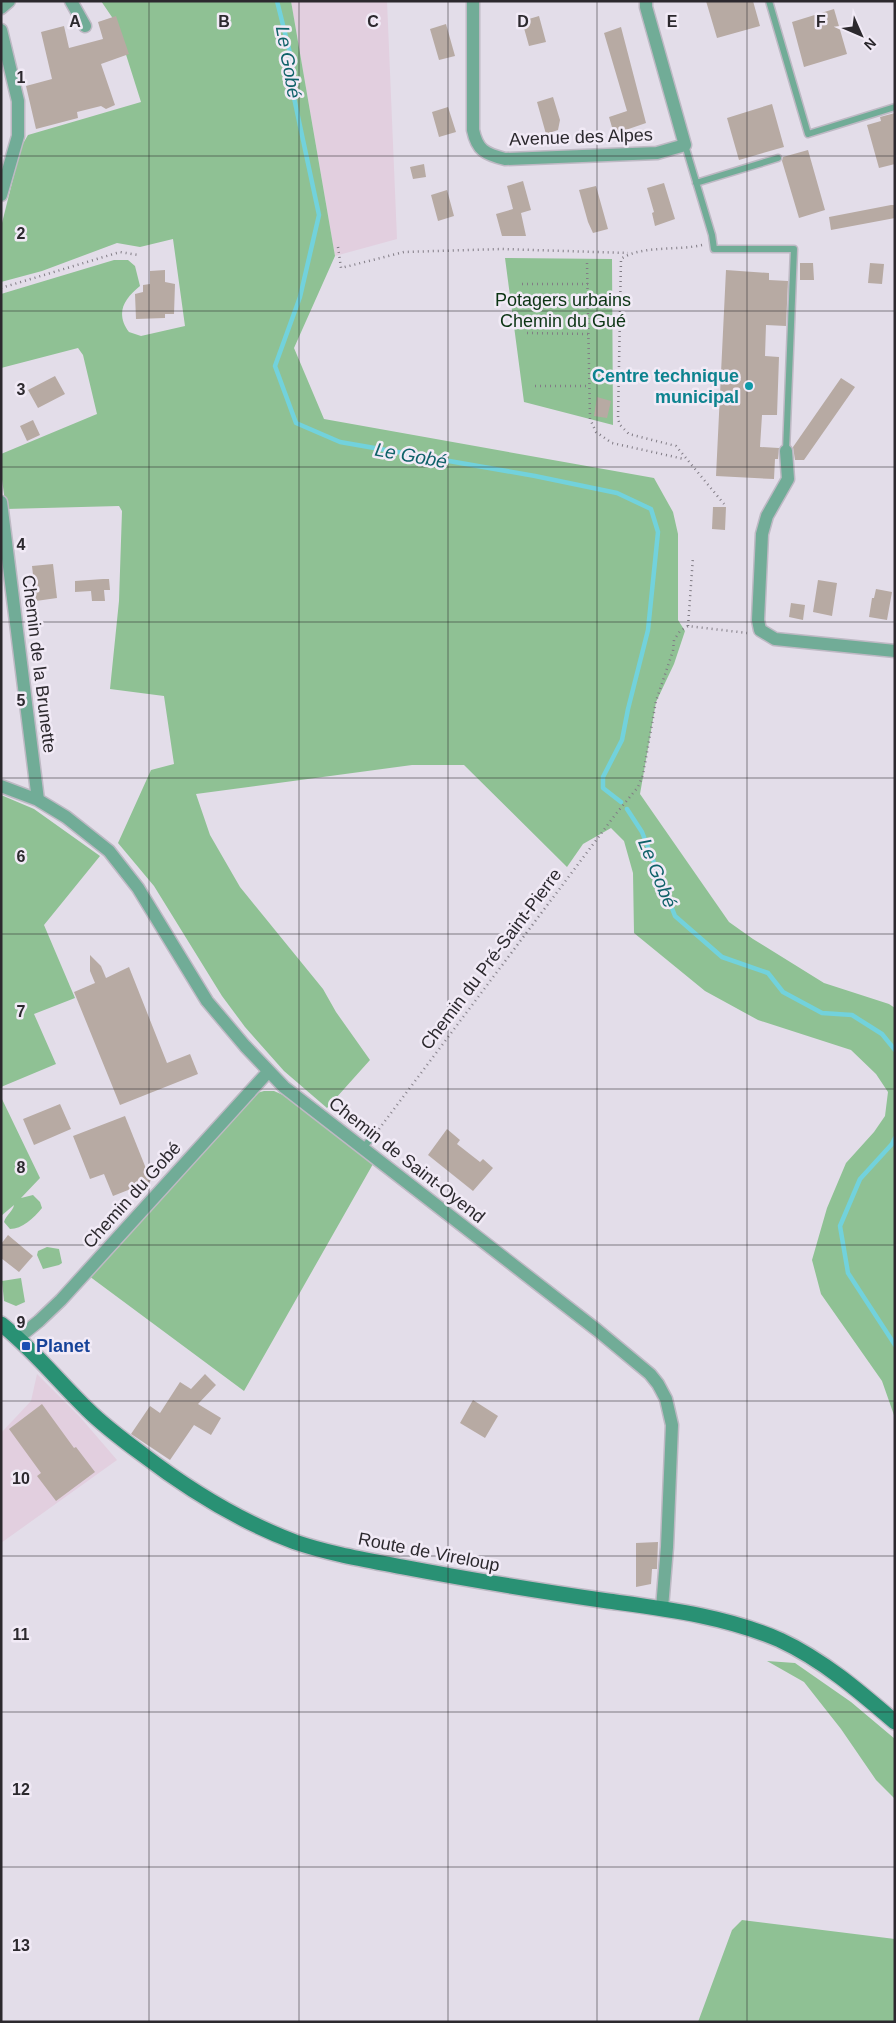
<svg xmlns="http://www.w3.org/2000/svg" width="896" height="2023" viewBox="0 0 896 2023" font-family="Helvetica,sans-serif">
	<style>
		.commercial { fill: #e2cfdf }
		.green { fill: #8fc194 }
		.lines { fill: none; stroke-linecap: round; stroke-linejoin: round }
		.stream { stroke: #72d2dc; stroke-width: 4.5 }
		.building { fill: #b7aaa3 }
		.lane-casing { stroke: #beb9c4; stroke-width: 9 }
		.street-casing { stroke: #beb9c4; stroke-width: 15 }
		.secondary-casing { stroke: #beb9c4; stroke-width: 18 }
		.path { stroke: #817c85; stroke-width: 2.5; stroke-dasharray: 1 4; stroke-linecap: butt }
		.lane { stroke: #71ac97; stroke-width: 6 }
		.street { stroke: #71ac97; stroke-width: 12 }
		.secondary { stroke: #299174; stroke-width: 15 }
		.grid { fill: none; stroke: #2c292e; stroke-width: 1; stroke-opacity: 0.55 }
		.culture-dot { fill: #0f9aa8; stroke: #f1eaf6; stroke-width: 2 }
		.transit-dot { fill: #1a4fb4; stroke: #f1eaf6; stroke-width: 2 }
		.labels { text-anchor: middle; stroke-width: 5; stroke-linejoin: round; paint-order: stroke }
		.street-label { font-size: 18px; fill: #2c292e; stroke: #f1eaf6 }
		.park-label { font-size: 18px; fill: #0b3413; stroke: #f1eaf6 }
		.culture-label { font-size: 18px; font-weight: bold; fill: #0d838f; stroke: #f1eaf6; text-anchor: end }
		.transit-label { font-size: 18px; font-weight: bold; fill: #164399; stroke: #f1eaf6; text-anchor: start }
		.water-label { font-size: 19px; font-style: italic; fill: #0f6269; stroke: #f1eaf6 }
		.grid-label { font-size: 16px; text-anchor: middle; font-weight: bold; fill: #2c292e; stroke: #f1eaf6; stroke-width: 5; stroke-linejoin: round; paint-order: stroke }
	</style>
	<rect width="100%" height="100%" fill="#e3dde9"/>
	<path class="commercial" d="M291,1H387L397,239L335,256Z
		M37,1374L80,1417L117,1460L1,1543V1433L31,1401Z"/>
	<path class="green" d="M101,1H291L335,256L294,348L324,419L654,478L673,512L678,534V620L685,631L674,664L656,702L640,794L729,922L753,939L824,983L889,1004L895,1008V1418L882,1381L821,1294L812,1260L827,1208L846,1163L874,1132L885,1116L888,1092L876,1074L851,1050L758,1020L705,991L634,933L633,873L624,841L611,828L583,844L567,867L464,765H412L196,794L210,835L240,887L323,989L336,1012L370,1060L327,1108L284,1071L245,1027L222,996L154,886L118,843L151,770L174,764L164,696L110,689L119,601L122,511L119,506L6,509L1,472V454L97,414L83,355L78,348L1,368V294L114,260H128L135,266L140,286C124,299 115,313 129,332L141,336L185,326L173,239L140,247L117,243L42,271L1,282V227L21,147L28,135L141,102L116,23Z
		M505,258L612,259L613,425L524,402Z
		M1,795L34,809L100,856L44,925L75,998L34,1014L56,1064L1,1087Z
		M264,1091H274L283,1095L373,1164L244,1391L89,1276L257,1093Z
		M1,1097L40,1178L21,1198L33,1195L40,1202L42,1208C34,1218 22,1229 10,1229L4,1222C6,1215 13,1211 14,1205L1,1216Z
		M47,1247L59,1249L62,1263L59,1265L43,1269L37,1255L38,1251Z
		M21,1278L25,1302L16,1306L4,1301L2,1281Z
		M767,1661L795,1663L851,1702L895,1739V1799L876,1780L841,1729L804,1682Z
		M742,1920L895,1939V2022H698L732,1930Z"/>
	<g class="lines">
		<path class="stream" d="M277,1L292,61L293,93L319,215L300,297L275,366L296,423L340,442L535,476L617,493L651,509L658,532L648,630L628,709L622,740L603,777V788L621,802
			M627,809L642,832L675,916L722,957L768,973L783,992L822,1013L852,1015L882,1034L895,1050
			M895,1138L892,1144L860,1179L840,1226L848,1273L895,1345"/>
	</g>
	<path class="building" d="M706,1H753L760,26L717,38Z
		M834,9L847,54L804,67L792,22Z
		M116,16L129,54L101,64L115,105L106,109L101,106L77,112L78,118L36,129L26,86L52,79L41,32L64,26L69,48L103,39L98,22Z
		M539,16L546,42L529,46L522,21Z
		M446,24L455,56L439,60L430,29Z
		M621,27L646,123L614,134L609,117L627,111L604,33Z
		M553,97L560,120L558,130L546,134L537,102Z
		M772,104L784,147L739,160L727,118Z
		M448,107L456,132L439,137L432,112Z
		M895,113V164L879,168L867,125L881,121L880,117Z
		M808,150L825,210L799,218L782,161L783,157Z
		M424,164L426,177L413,179L410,167Z
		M523,181L531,210L521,213L526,236H502L496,214L513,209L507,186Z
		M664,183L675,219L655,226L652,213L654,212L647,188Z
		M596,186L608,229L593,233L588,222L579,190Z
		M447,190L454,216L438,221L431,195Z
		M891,205H895V218L831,230L829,217Z
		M800,263H813L814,280H800Z
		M870,263L884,264L882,284L868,283Z
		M165,270V282L175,284L174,314H165V318L136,319L135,294L143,292V285L150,284V271Z
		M726,270L769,273V280L788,281L786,326L766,325L765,356L779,357L777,415H762L760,447L779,448L778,459H775L774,479L716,476Z
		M55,376L65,394L38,408L28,390Z
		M841,378L855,387L804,460H795L793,447Z
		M597,397L611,401L607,418L594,416Z
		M33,420L40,435L27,441L20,426Z
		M713,507H726L725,530L712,529Z
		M53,564L57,598L36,601L32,566Z
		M103,579H109L110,590H104L105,601H92L91,591L75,592V581Z
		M818,580L837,583L832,616L813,612Z
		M876,589L892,592L887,620L869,617L872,598H874Z
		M791,603L805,605L803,620L789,617Z
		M90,955L101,966L106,978L129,967L167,1063L190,1054L198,1074L120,1105L74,992L95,983L90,971Z
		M60,1104L71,1129L34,1145L23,1119Z
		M125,1116L151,1181L113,1196L104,1174L90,1179L73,1136Z
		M447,1129L460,1140L457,1144L480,1162L483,1159L493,1168L473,1191L428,1155Z
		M8,1235L33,1256L19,1272L1,1258V1244Z
		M205,1374L216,1385L198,1404L221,1418L211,1435L194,1425L170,1460L131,1434L150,1406L160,1413L180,1382L191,1389Z
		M473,1400L498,1416L485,1438L460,1423Z
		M42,1404L74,1448L76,1447L95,1472L56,1501L37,1476L41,1473L9,1429Z
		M658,1542L657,1569H652L651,1584L636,1587V1543Z"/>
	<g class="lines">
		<g class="lane-casing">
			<path id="lane" d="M769,1L808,134L895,107
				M685,145L712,235L714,249H794L786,451
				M696,183L778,158
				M363,1148L373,1136"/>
		</g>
		<g class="street-casing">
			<path id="street" d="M71,1L85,26
				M473,1V130C477,150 485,154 505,159L657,153L685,145L646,7V1
				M1,8L9,1
				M1,30L18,101V136L1,195
				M786,451L788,479L767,516L762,534L758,620L760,630L775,639L895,651
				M1,502L38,800
				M1,786L38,800L66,817L109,851L138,888L207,1001L245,1046L284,1087L597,1330L650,1374L658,1384L666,1399L672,1425L667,1547L662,1608
				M18,1338L39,1321L61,1300L268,1072"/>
		</g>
		<g class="secondary-casing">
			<path id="secondary" d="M1,1324C33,1349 58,1381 87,1409C104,1426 123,1440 142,1454C189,1490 239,1521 295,1542C330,1554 367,1560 403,1567C471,1580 539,1591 608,1601C666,1609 725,1616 780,1640C823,1660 859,1691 895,1722"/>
		</g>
		<path class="path" d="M702,245C677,251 641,245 621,259L618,419L620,425L629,434L676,446L724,504
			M338,247L341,268L404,252L502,249L628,253
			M587,263L590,419L596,432L612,443L684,459
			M522,284H588
			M1,288L120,252L138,255
			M527,333L588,334
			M535,386H589
			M688,626L693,557
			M379,1129L615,815L638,787L643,775L656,701L673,651L674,640L680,631L688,626L747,633"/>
		<use href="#lane" class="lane"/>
		<use href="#street" class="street"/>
		<use href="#secondary" class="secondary"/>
	</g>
	<path class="grid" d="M149,1V2022M299,1V2022M448,1V2022M597,1V2022M747,1V2022M1,156H895M1,311H895M1,467H895M1,622H895M1,778H895M1,934H895M1,1089H895M1,1245H895M1,1401H895M1,1556H895M1,1712H895M1,1867H895"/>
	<circle class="culture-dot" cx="749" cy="386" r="5"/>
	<rect class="transit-dot" x="21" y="1341" width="10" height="10" rx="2.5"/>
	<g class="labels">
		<g class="street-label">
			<text transform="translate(581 137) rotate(-2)" y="6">Avenue des Alpes</text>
			<text transform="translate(39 664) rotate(83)" y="6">Chemin de la Brunette</text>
			<text transform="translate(491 959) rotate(-53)" y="6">Chemin du Pré-Saint-Pierre</text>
			<text transform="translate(407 1160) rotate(38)" y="6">Chemin de Saint-Oyend</text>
			<text transform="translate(132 1195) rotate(-48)" y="6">Chemin du Gobé</text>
			<text transform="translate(429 1552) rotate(11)" y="6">Route de Vireloup</text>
		</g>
		<g class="park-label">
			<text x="563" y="306">Potagers urbains<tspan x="563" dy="21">Chemin du Gué</tspan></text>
		</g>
		<g class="culture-label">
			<text x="739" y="382">Centre technique<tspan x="739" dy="21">municipal</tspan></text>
		</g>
		<g class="transit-label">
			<text x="36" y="1352">Planet</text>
		</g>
		<g class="water-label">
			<text transform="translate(289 62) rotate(80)" y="7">Le Gobé</text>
			<text transform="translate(411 455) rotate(10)" y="7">Le Gobé</text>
			<text transform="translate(658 873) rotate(68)" y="7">Le Gobé</text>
		</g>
	</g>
	<g class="grid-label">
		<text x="75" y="27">A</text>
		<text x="224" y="27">B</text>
		<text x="373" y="27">C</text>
		<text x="523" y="27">D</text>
		<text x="672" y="27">E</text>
		<text x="821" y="27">F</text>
		<text x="21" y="83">1</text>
		<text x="21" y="239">2</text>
		<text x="21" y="395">3</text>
		<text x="21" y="550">4</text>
		<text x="21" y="706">5</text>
		<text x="21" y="862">6</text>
		<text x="21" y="1017">7</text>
		<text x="21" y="1173">8</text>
		<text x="21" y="1328">9</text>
		<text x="21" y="1484">10</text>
		<text x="21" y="1640">11</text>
		<text x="21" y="1795">12</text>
		<text x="21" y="1951">13</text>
	</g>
	<rect width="896" height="2023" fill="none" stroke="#2c292e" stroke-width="5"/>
	<g transform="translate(861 35) rotate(135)" stroke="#f1eaf6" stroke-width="4" paint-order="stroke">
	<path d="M0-4L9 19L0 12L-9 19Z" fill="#2c292e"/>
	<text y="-8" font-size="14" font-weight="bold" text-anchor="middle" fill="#2c292e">N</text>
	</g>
</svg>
